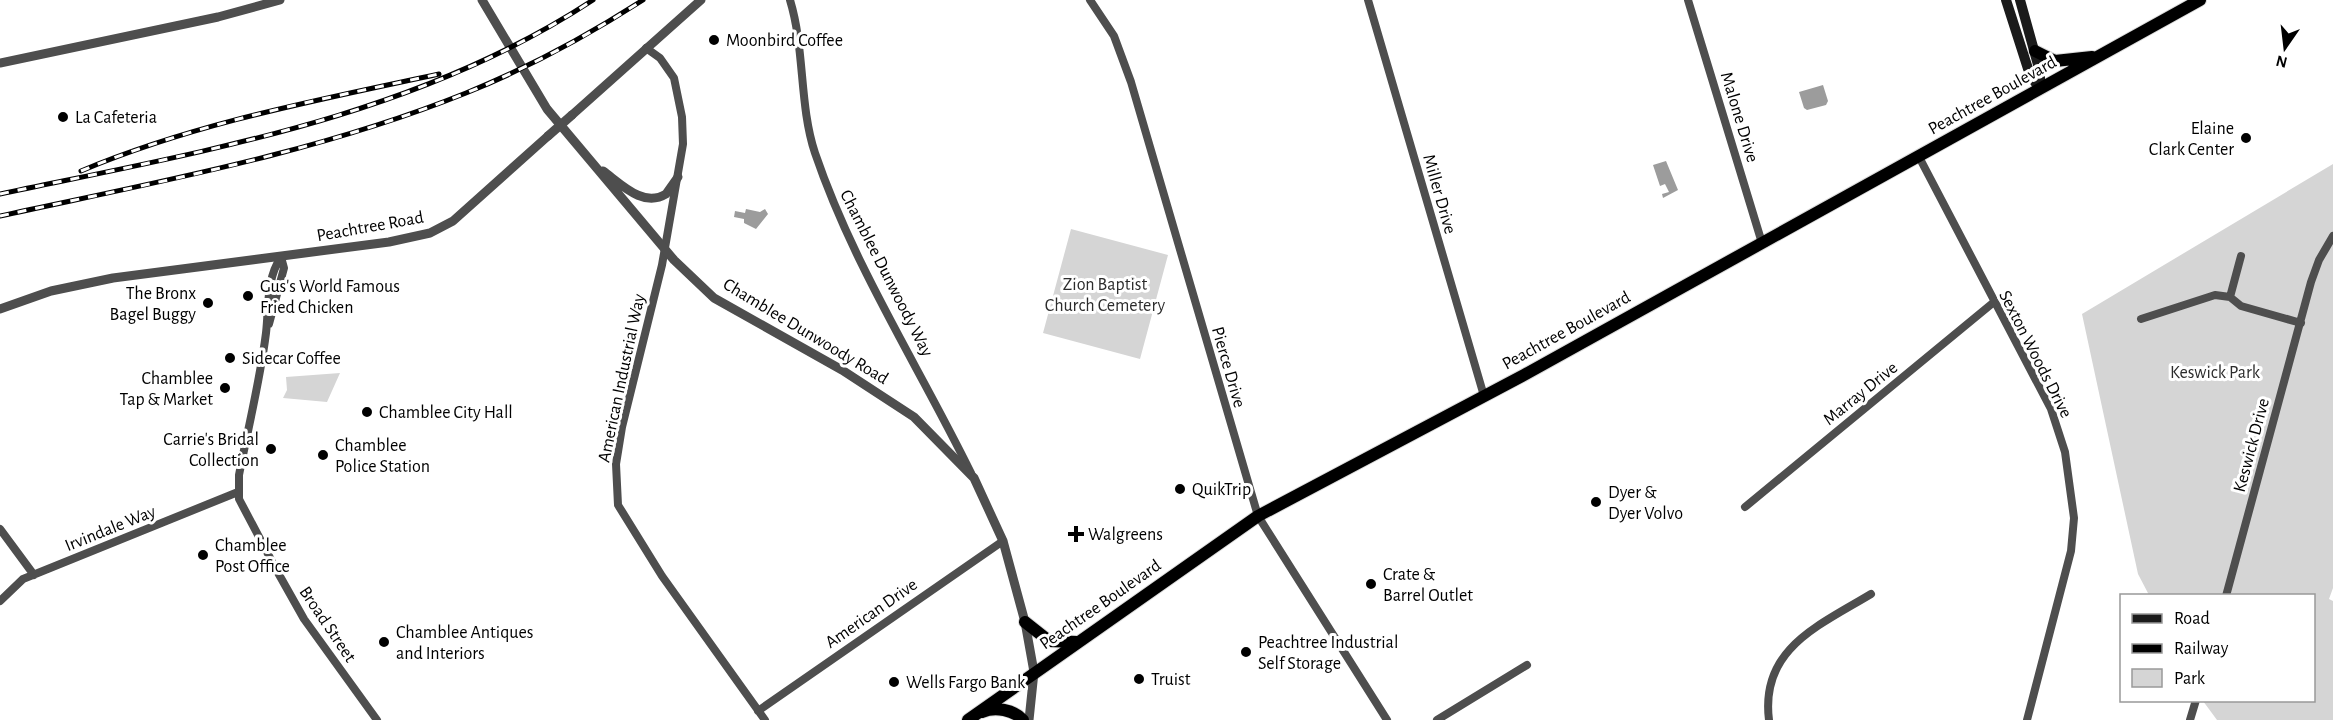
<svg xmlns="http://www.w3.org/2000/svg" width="2333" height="720" viewBox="0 0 2333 720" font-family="'Alegreya Sans',sans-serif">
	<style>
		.green { fill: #d5d5d5 }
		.water { fill: #9c9c9c }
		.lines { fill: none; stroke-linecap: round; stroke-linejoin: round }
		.trunk-casing { stroke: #dbdbdb; stroke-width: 14 }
		.minor { stroke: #4e4e4e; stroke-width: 8 }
		.tertiary { stroke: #4e4e4e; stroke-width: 9 }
		.secondary { stroke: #1b1b1b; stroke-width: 10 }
		.trunk { stroke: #000; stroke-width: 12 }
		.rail-casing { stroke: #000; stroke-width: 5 }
		.rail { stroke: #fff; stroke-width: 3; stroke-dasharray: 9; stroke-linecap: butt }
		.tertiary-bridge { stroke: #4e4e4e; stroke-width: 9 }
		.poi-dot { fill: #000; stroke: #fff; stroke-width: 2 }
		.labels { text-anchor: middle; stroke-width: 6; stroke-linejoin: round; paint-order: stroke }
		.poi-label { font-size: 18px; fill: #000; stroke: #fff; text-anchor: start }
		.street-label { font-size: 18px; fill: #000; stroke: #fff }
		.park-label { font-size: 18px; fill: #2c2c2c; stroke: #fff }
	</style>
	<rect width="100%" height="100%" fill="#fff"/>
	<path class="green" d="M2333,164V588L2329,599L2333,601V720H2217L2203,701L2314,700V596L2149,595L2138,574L2082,314Z
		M1071,229L1168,255L1140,359L1043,333Z
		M340,373L327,402L283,398L287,390L286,377Z"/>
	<path class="water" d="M1823,85L1828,101L1826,105L1807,110L1804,108L1799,92Z
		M1666,161L1678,190L1663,198L1662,194L1669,192L1665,184L1660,186L1653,165Z
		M746,209L760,212L765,209L768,214L756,229L744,223V219L734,217L735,211L745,213Z"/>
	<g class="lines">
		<g class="trunk-casing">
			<path id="trunk" d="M2035,51L2055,61L2092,57
				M1025,622L1049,641L1077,642
				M982,712C995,706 1014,710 1023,720
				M968,720L1258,516L1524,375L2200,0"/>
		</g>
		<path class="minor" d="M790,0C805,49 799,105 815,153C853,265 919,367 971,473
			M1090,0L1114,36L1131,82L1258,516L1387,720
			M1368,0L1484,396
			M1688,0L1762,243
			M646,48L660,58L674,78L682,117L683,144L662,265L622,427L616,464L618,505L662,576L765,720
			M1918,155L2051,409L2065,452L2074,518L2071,551L2027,720
			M281,257C266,279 269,307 266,333C260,381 248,428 239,475V499L277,571L304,619L377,720
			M2230,297L2241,256
			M2141,319L2215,295L2230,297L2241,306L2301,323
			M269,324L284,268L281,257
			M1745,507L1994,302
			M0,529L34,575
			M2226,596L2311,282L2319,260L2333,236
			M0,601L23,579L238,492
			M758,711L1003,541
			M1437,720L1527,665
			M1769,720C1760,649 1818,626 1871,594
			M2190,720L2196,700"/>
		<path class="tertiary" d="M482,0L547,109L674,260L714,298L842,370L914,417L974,478L1003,541L1025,622L1034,672L1029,720
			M0,63L218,17L280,0
			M572,115L701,0
			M603,171C621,184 643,208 666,194L678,177
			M0,309L51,291L113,278L389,242L430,233L453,221L548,136"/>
		<path class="secondary" d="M2006,0L2030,75L2040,89
			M2020,0L2040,72V89"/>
		<use href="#trunk" class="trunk"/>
		<g class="rail-casing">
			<path id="rail" d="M81,171C195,123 318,100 439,74
				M0,194C204,151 415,117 593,0
				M0,216C157,182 317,153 466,93C528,68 587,36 643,0"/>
		</g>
		<use href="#rail" class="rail"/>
		<path class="tertiary-bridge" d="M548,136L572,115"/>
	</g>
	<g class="poi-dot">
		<circle cx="714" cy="40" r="6"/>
		<circle cx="63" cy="117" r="6"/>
		<circle cx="2246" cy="138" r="6"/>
		<circle cx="248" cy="296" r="6"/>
		<circle cx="208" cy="303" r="6"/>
		<circle cx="230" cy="358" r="6"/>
		<circle cx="225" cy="388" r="6"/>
		<circle cx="367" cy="412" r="6"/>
		<circle cx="271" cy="449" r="6"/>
		<circle cx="323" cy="455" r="6"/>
		<circle cx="1180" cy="489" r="6"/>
		<circle cx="1596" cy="502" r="6"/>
		<path d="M1073 525h6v6h6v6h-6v6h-6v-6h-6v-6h6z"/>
		<circle cx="203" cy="555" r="6"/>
		<circle cx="1371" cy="584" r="6"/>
		<circle cx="384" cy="642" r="6"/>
		<circle cx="1246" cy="652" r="6"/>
		<circle cx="1139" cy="679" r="6"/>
		<circle cx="894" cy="682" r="6"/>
	</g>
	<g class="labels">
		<g class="poi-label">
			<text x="726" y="46">Moonbird Coffee</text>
			<text x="75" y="123">La Cafeteria</text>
			<text x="2234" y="134" text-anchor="end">Elaine<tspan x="2234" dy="21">Clark Center</tspan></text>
			<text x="260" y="292">Gus's World Famous<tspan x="260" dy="21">Fried Chicken</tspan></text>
			<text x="196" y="299" text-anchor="end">The Bronx<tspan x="196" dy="21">Bagel Buggy</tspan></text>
			<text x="242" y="364">Sidecar Coffee</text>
			<text x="213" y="384" text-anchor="end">Chamblee<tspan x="213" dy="21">Tap &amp; Market</tspan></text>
			<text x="379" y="418">Chamblee City Hall</text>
			<text x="259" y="445" text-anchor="end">Carrie's Bridal<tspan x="259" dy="21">Collection</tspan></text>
			<text x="335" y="451">Chamblee<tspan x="335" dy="21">Police Station</tspan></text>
			<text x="1192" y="495">QuikTrip</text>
			<text x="1608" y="498">Dyer &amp;<tspan x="1608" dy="21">Dyer Volvo</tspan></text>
			<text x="1088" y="540">Walgreens</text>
			<text x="215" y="551">Chamblee<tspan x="215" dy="21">Post Office</tspan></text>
			<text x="1383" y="580">Crate &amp;<tspan x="1383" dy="21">Barrel Outlet</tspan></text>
			<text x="396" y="638">Chamblee Antiques<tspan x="396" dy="21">and Interiors</tspan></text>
			<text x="1258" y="648">Peachtree Industrial<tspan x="1258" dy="21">Self Storage</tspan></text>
			<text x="1151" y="685">Truist</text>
			<text x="906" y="688">Wells Fargo Bank</text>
		</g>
		<g class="street-label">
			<text transform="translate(1992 95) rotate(-29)" y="6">Peachtree Boulevard</text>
			<text transform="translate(1740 117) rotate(73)" y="6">Malone Drive</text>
			<text transform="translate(1440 194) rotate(74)" y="6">Miller Drive</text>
			<text transform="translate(370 226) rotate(-10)" y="6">Peachtree Road</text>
			<text transform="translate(887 273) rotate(63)" y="6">Chamblee Dunwoody Way</text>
			<text transform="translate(1566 330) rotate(-29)" y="6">Peachtree Boulevard</text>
			<text transform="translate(806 331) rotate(31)" y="6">Chamblee Dunwoody Road</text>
			<text transform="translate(2036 354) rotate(63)" y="6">Sexton Woods Drive</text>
			<text transform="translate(1229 367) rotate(74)" y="6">Pierce Drive</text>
			<text transform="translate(621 378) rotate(-78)" y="6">American Industrial Way</text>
			<text transform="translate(1860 393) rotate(-39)" y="6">Marray Drive</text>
			<text transform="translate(2251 445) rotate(-75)" y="6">Keswick Drive</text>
			<text transform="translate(110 528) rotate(-22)" y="6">Irvindale Way</text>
			<text transform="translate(1100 604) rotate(-35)" y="6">Peachtree Boulevard</text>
			<text transform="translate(871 613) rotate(-35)" y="6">American Drive</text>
			<text transform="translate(328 624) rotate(56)" y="6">Broad Street</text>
		</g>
		<g class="park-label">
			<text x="1105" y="290">Zion Baptist<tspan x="1105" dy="21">Church Cemetery</tspan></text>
			<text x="2215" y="378">Keswick Park</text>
		</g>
	</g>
	<rect x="2120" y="594" width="195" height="108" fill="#ffffff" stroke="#999999" stroke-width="1.5"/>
	<rect x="2132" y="614" width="30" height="9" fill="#1b1b1b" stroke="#999999" stroke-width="1.5"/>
	<text x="2174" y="624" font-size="18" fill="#000000">Road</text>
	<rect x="2132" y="644" width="30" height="9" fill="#000000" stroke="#999999" stroke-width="1.5"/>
	<text x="2174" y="654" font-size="18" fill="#000000">Railway</text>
	<rect x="2132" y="669" width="30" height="18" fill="#d5d5d5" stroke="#999999" stroke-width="1.5"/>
	<text x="2174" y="684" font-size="18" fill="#000000">Park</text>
	<g transform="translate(2285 48) rotate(194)" stroke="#ffffff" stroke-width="4.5" paint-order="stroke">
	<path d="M0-4.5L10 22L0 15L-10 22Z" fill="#000000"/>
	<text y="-9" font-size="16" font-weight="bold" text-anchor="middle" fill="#000000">N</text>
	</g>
</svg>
